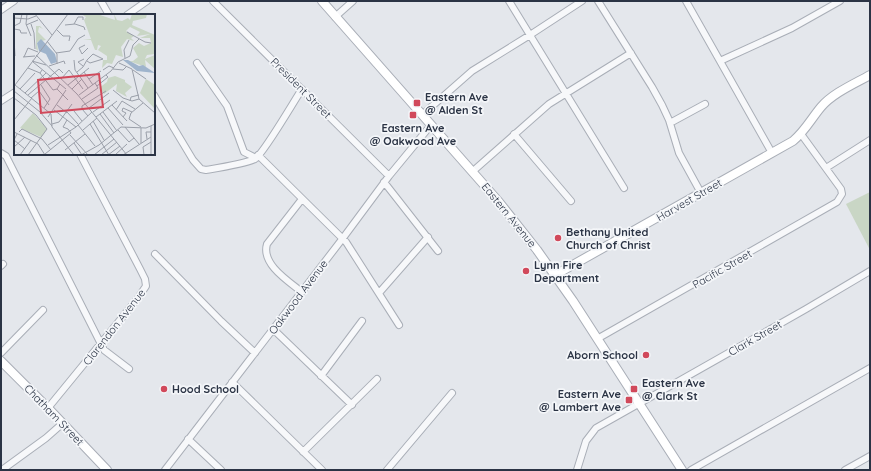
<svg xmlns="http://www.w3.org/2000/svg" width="871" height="471" viewBox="0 0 871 471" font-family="Quicksand,sans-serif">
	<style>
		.green { fill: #c9d6c5 }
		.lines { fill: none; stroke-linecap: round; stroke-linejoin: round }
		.street-casing { stroke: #a9aeb7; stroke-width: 8 }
		.secondary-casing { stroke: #a9aeb7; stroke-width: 10 }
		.street { stroke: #f7f8fa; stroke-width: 6 }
		.secondary { stroke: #fff; stroke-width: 8 }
		.poi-dot { fill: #d1495b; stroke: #f4f6f9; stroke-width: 1.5 }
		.labels { text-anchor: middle; stroke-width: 3.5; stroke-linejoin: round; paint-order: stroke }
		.street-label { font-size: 11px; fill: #2b3445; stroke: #f4f6f9 }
		.poi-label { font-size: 11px; font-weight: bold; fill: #2b3445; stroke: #f4f6f9; text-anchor: start }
		.inset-road { fill: none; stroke: #9a9fa9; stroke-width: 1 }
		.view { fill: #d1495b; fill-opacity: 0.15; stroke: #d1495b; stroke-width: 2 }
		.inset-edge { fill: none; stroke: #2b3445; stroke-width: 2 }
	</style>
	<rect width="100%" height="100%" fill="#e4e7ec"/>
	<path class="green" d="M870,192V250L846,204Z"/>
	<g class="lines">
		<g class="street-casing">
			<path id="street" d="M101,1L109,15
				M213,1L389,176
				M509,1L624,188
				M598,1L652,87L662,105L669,120L679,153L701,193
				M686,1L772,153
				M1,10L14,1
				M127,15L147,1
				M335,17L353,1
				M720,61L792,28L840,1
				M197,63L227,106L244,152L256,158
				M154,95L193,160L201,169L206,170C218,168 244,164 255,159C264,153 294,101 302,89
				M1,101L15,92
				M422,115L472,71L530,35L582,1
				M670,123L705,104
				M514,134L571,201
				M1,153L6,156L104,350L129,369
				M258,155L346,242L399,325
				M826,168L870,140
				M472,172L549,104L631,53
				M384,182L438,251
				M155,254L221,321L255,353
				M1,266L3,264
				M302,292C288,281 261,264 267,244L302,199
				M379,293L428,237
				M273,329L352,405
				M597,339L837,202L842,194L841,189L801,134
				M1,353L43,310
				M321,376L362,321
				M232,382L322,470
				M48,408L138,298L146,286L145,279L140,269L80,154
				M188,439L221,470
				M303,452L377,379
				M2,470L46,438L63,423
				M165,470L343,238L389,176L431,125
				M387,470L452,393
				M577,470L586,441L596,428L806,309L870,271
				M691,470L870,368
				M845,470L870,456"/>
		</g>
		<g class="secondary-casing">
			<path id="secondary" d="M322,1L499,202L537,250L573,301L682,470
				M555,275L793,141C805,131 811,119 821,107C833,93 854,84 870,75
				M1,361L48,408L107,470"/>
		</g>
		<use href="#street" class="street"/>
		<use href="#secondary" class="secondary"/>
	</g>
	<g class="poi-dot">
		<rect x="413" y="99" width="8" height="8" rx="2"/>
		<rect x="409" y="111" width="8" height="8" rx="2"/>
		<circle cx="558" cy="238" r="4"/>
		<circle cx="526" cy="271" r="4"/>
		<circle cx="646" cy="355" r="4"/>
		<circle cx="164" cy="389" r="4"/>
		<rect x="630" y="385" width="8" height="8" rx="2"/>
		<rect x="625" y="396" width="8" height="8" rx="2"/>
	</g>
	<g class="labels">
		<g class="street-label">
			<text transform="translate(301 88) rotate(45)" y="4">President Street</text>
			<text transform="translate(689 200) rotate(-30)" y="4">Harvest Street</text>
			<text transform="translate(509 215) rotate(51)" y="4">Eastern Avenue</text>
			<text transform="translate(722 269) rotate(-30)" y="4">Pacific Street</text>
			<text transform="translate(298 297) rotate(-53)" y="4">Oakwood Avenue</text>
			<text transform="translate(114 327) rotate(-52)" y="4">Clarendon Avenue</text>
			<text transform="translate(755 338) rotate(-30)" y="4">Clark Street</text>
			<text transform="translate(54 415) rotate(46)" y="4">Chatham Street</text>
		</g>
		<g class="poi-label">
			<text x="425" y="101">Eastern Ave<tspan x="425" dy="13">@ Alden St</tspan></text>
			<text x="413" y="132" text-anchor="middle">Eastern Ave<tspan x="413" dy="13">@ Oakwood Ave</tspan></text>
			<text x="566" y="236">Bethany United<tspan x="566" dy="13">Church of Christ</tspan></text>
			<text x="534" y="269">Lynn Fire<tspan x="534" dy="13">Department</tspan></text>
			<text x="638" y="359" text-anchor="end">Aborn School</text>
			<text x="642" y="387">Eastern Ave<tspan x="642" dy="13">@ Clark St</tspan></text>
			<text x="172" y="393">Hood School</text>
			<text x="621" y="398" text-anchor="end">Eastern Ave<tspan x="621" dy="13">@ Lambert Ave</tspan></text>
		</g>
	</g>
	<g transform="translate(14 14)">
		<rect width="141" height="141" fill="#e4e7ec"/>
		<path d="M67,0H83L101,6L100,0L103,6L108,7L114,4L116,6L118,0H133L132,4L119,7L118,11L141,21V40L133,41L131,45L141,41V55L131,46L132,53L115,47H119L124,43L119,34L125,29L130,32L137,29L136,24H126L136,20L123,22L126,18L116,13L112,17L120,22L117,24L120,27L113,25L107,33L109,43L102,41L98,50L93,49L88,54L89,46H93V42L84,36L87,32L84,31L83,36H81L77,26H69L77,25L70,6L72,3ZM22,12H26L29,15L25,13L24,18L32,26L23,28L24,37L22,35ZM101,62L111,66V68L118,73L111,79L113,83L102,77L103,70L90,80L85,74L93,68L94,64ZM132,65L141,71V95L126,79ZM19,99L33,115L27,123L6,114Z" fill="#c9d6c5"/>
		<path d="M27,25L41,40L43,48L37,50L32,40L25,37L23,29ZM109,46H114L125,52L129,51L141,59L123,57Z" fill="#9fb4cc"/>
		<path class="inset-road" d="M13,0L12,10L17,22M21,0L38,21M0,4L14,5L22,2M17,10L20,19L21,35M60,10L64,3H69V6M12,11L24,6M51,11L61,10L70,13L71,16M0,12L6,9L8,0M0,15L6,16L7,19H13M43,16L49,22H56L55,27M113,18L131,28L137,29M0,25L1,42M33,27L43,40V50M71,31L65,34L68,40L74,34M42,39L56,37L64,25L71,21M22,41L63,80L113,141M9,43L21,42M10,43L14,34L24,38M111,44L110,36L115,26M60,46L61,56L74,74M18,47L32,51M19,48L52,75M105,49L118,55L125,85M35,52L50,47L51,50M69,52L64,48L70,45M14,54L26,59M99,55L109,56L113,52M28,56L26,59L39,76L43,75L46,70M89,56L95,52L100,54M119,56L132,65M63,58L69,53L73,46L79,40L89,45L76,49L73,47M70,58L79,71M47,65L55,56L69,75M75,65L87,57M1,71L37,100L38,113L60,141M1,71L54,0M27,71L36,85L30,94M54,71L75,54M83,72L94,63L92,61M6,75L21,59M43,75L54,86M58,75L68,65M99,76L109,84L118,87L125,85M0,77L26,98L38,112M11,79L32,59M14,81L45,55L49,59M65,81L97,57L104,48L116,42L119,31L125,25M0,84L22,101L33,115L14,141M17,84L25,77L35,91M68,85L84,74L81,69M125,85L141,99M116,87L117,83L125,81M43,91L53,99M98,91L113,107M75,94L95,79M94,94L109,111M40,96L62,113M102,96L108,87L121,95M60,97L68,107M53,98L64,110M79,98L96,86M89,98L103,117M86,100L100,119M74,102L68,95V92L92,77M34,103L52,76M82,103L103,87M109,103L112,99L108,97L109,94L118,98M115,105L117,99L129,89M115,105L127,113M0,106L18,84M53,106L49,113L54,115L57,119M79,107L90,126M38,110L45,108L58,90M76,110L95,141M64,111L81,132M137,112V141M111,113L125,130M127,114V129M69,116L83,104M104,116L115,128L120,124M0,118L24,130L31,141M5,118L8,115L28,125L37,136M3,120L0,126L11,135M56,121L74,141M133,125L132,118H137M60,129L68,141M34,131L62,113L78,98M0,133L11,123M51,136L71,120M31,140L57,119M6,141L17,126M67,141L85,131L107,113L132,114L141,110M80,141L100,125M87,141L103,128M94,141L106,132M101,141L113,130M109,141L137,123M130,141L129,133L137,128"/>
		<path class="view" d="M85,60L89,93L27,99L24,66Z"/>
		<rect width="141" height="141" class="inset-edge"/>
	</g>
	<rect width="871" height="471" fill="none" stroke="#2b3445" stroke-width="4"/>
</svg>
